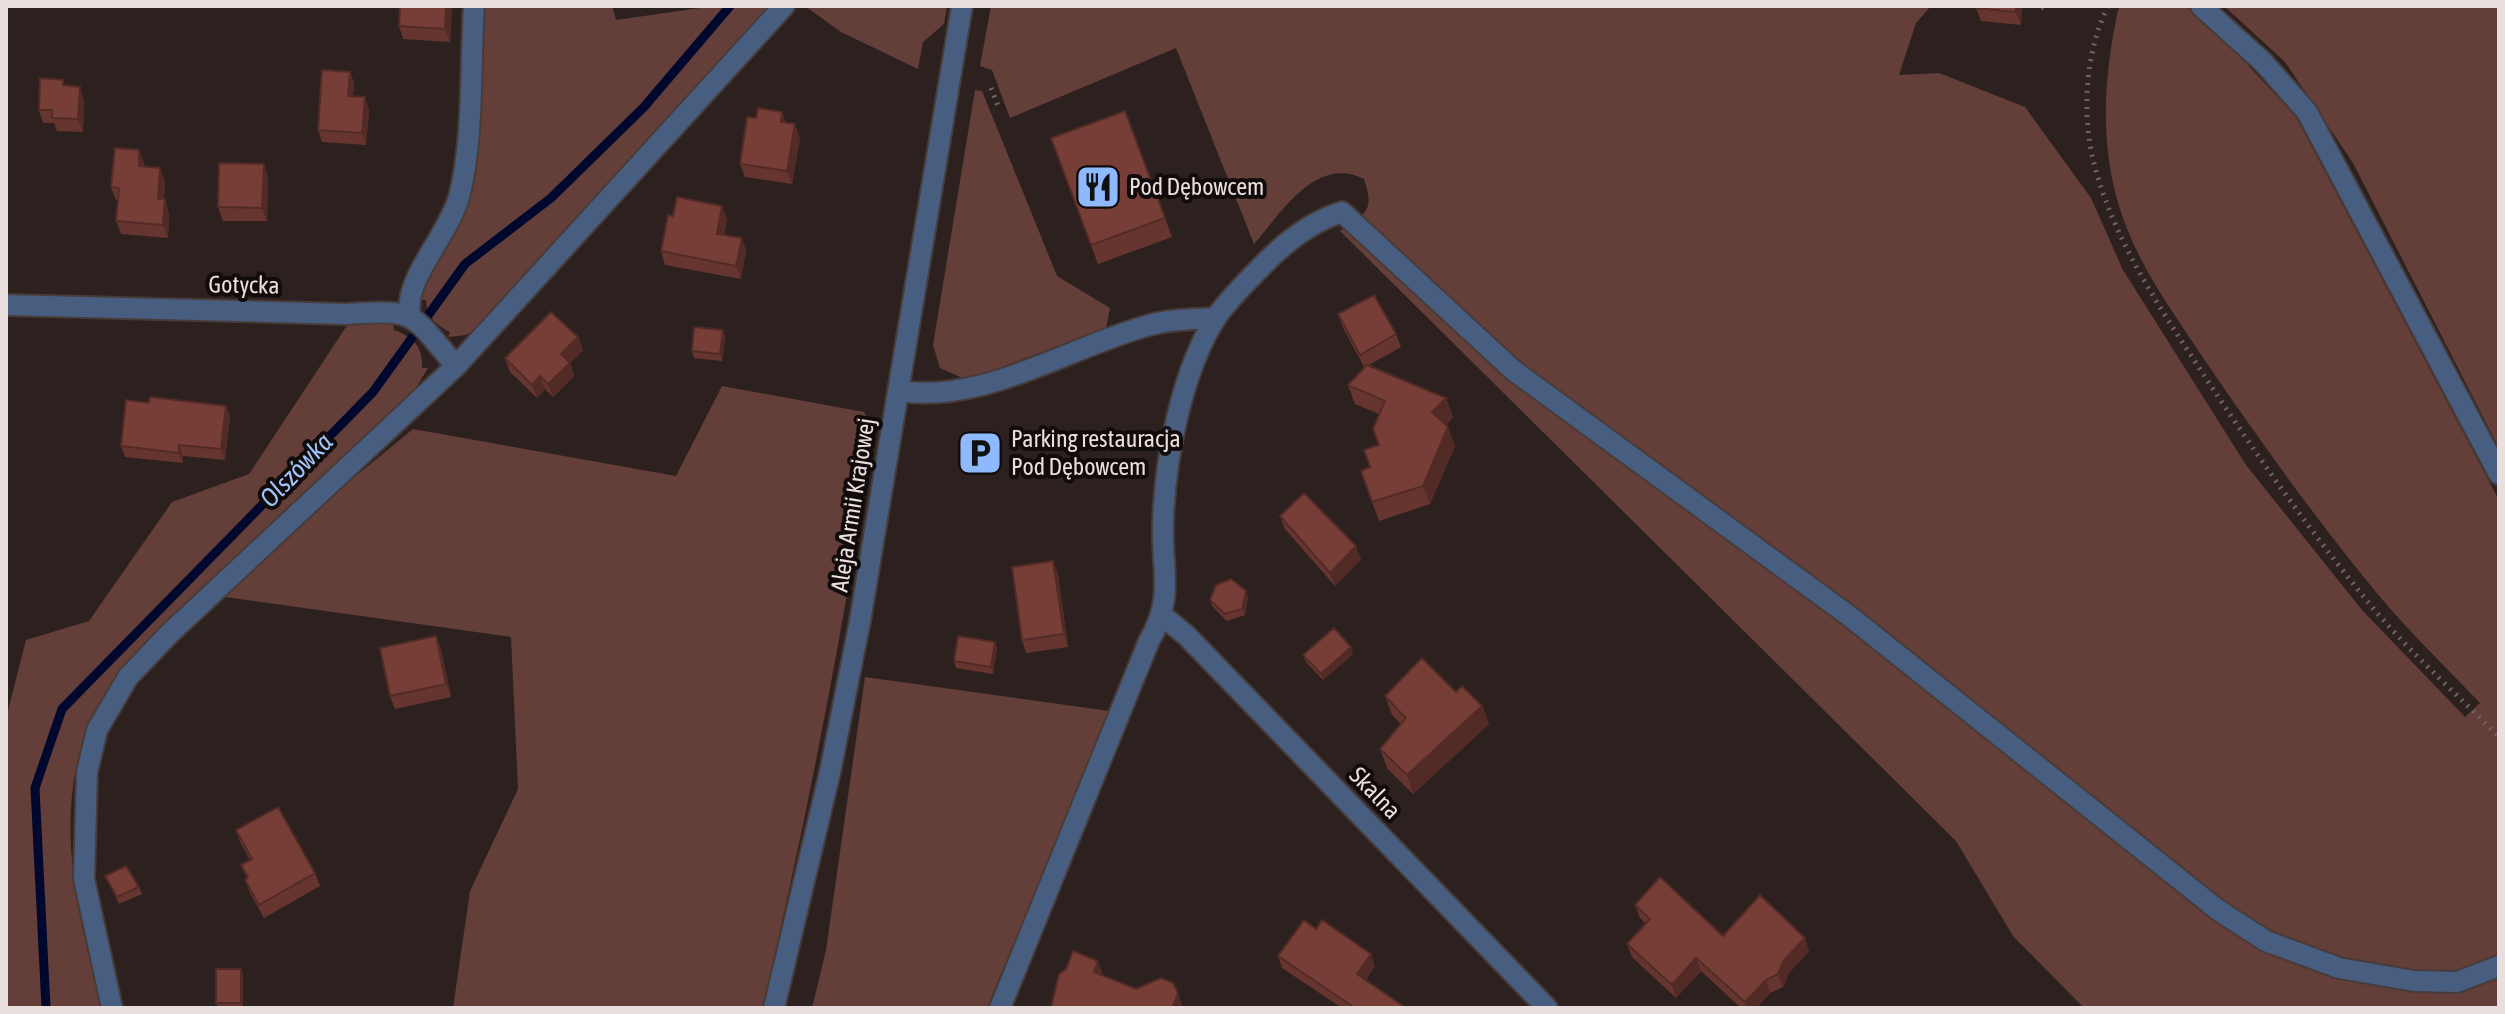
<svg xmlns="http://www.w3.org/2000/svg" width="2505" height="1014" viewBox="0 0 2505 1014" font-family="'Asap Condensed',sans-serif">
	<style>
		.green { fill: #643e39 }
		.lines { fill: none; stroke-linecap: round; stroke-linejoin: round }
		.stream { stroke: #00082e; stroke-width: 9 }
		.minor-casing { stroke: #473c3a; stroke-width: 24 }
		.path { stroke: #6e6361; stroke-width: 5; stroke-dasharray: 2 6; stroke-linecap: butt }
		.minor { stroke: #485e81; stroke-width: 20 }
		.wall { fill: #66352f }
		.shaded-wall { fill: #532b26 }
		.building { fill: #773e37; stroke: #532b26; stroke-width: 2 }
		.labels { text-anchor: middle; stroke-width: 8; stroke-linejoin: round; paint-order: stroke }
		.poi-label { font-size: 24px; fill: #e8dfde; stroke: #110c0b; text-anchor: start }
		.street-label { font-size: 24px; fill: #e8dfde; stroke: #110c0b }
		.water-label { font-size: 26px; font-style: italic; fill: #a0c4fc; stroke: #110c0b }
	</style>
	<rect width="100%" height="100%" fill="#2d211f"/>
	<path class="green" d="M482,6H612L616,20L714,6H773L481,326L466,335L448,337L450,332C436,325 426,316 426,300H422V286L464,211Z
		M805,6H947L944,24L923,42L918,69L841,32Z
		M991,6H1931L1916,23L1899,75L1939,73L2025,107L2091,198L2123,270L2246,465L2362,610L2465,717L2480,703C2445,666 2408,631 2376,592C2315,518 2260,441 2206,362C2173,312 2138,266 2120,209C2099,143 2104,76 2118,10L2121,6H2185L2207,21L2296,117L2499,500V1008H2084L2013,936L1956,841L1340,231C1366,212 1375,212 1364,179C1316,155 1282,212 1254,244L1176,48L1010,118L992,70L980,66Z
		M2224,6H2499V448L2353,163L2285,62Z
		M975,90L982,91L1057,276L1110,308L1106,328L967,380L940,368L933,345Z
		M393,323L394,330C413,337 423,346 422,368H428L412,394C357,446 302,497 248,548C180,611 94,671 76,768C60,850 82,930 102,1008H6V718L26,640L89,621L172,502L249,474L348,324Z
		M722,386L864,412L874,430C844,624 808,816 762,1008H453L470,891L518,789L511,637L225,597L351,480L413,429L676,476Z
		M865,677L1109,711L987,1008H812L826,950Z"/>
	<g class="lines">
		<path class="stream" d="M46,1008L35,788L62,709L373,392L465,264L551,198L644,107L730,6"/>
		<g class="minor-casing">
			<path id="minor" d="M2201,6L2263,62L2307,112L2499,474
				M6,305L346,314C418,310 409,311 456,366
				M410,314C404,279 448,236 459,197C474,140 470,66 474,6
				M898,391C985,404 1068,347 1150,325C1171,319 1194,319 1216,318
				M1163,616L1187,636L1547,1008
				M112,1008L84,879L87,772L97,730L128,677L170,633L456,366L784,6
				M774,1008L830,772L860,621L962,6
				M1000,1008L1149,641C1175,597 1161,569 1163,522C1165,459 1182,369 1217,316C1230,298 1246,282 1262,266C1285,242 1310,222 1342,212L1513,370L1848,615L2218,910L2266,941L2339,968L2414,981L2457,982L2499,966"/>
		</g>
		<path class="path" d="M2108,6C2085,52 2081,117 2095,167C2114,238 2154,299 2194,360C2248,443 2305,525 2368,602C2407,650 2456,693 2499,737
			M2041,8L2047,6
			M991,88L998,106"/>
		<use href="#minor" class="minor"/>
	</g>
	<path class="wall" d="M400,6H452L450,42L403,39L399,26Z
		M2022,6L2021,25L1981,21L1976,8Z
		M350,72L354,83L353,96L369,109L366,145L322,142L318,130Z
		M66,86L84,100L83,132L57,131L54,123H43L39,110Z
		M1125,111L1172,237L1098,264L1051,138Z
		M786,123L800,138L792,184L745,177L740,164Z
		M139,150L144,163V167L165,181L164,199L169,213L168,238L121,234L116,221L118,200H116L111,187Z
		M264,164L268,178L267,221H223L218,207Z
		M727,219L724,235L742,238L746,251L741,279L665,265L661,251Z
		M1338,314L1396,334L1401,347L1369,365L1446,398L1453,417L1446,425L1455,446L1430,504L1379,521L1361,471L1370,467L1379,445V414L1355,404L1348,385L1364,367L1343,328Z
		M723,330L725,337L722,361L694,358L692,351Z
		M578,337L583,350L570,363L574,376L553,397L545,389L537,398L510,372L505,358Z
		M230,416L225,460L183,456V463L125,457L121,446Z
		M1280,516L1361,559L1335,586L1285,529Z
		M1053,561L1058,574L1068,647L1026,653L1022,640Z
		M1248,597L1245,615L1227,621L1213,607L1210,600Z
		M436,636L441,649L451,697L395,709L390,696Z
		M995,642L997,649L993,674L956,668L954,661Z
		M1353,654L1323,680L1306,662L1303,655Z
		M1456,692L1482,706L1489,724L1413,794L1387,768L1380,749L1401,724L1392,715L1385,696Z
		M236,830L315,873L320,886L264,918L250,893L245,880L247,878L241,865L250,860L241,844Z
		M105,876L139,887L142,894L119,904Z
		M1635,905L1723,936L1809,951L1789,973L1783,987L1770,993L1756,1008H1741L1701,971L1676,998L1632,957L1627,944L1646,924L1640,918Z
		M1278,956L1375,966L1366,980L1406,1008H1342L1282,968Z
		M241,969L243,975V1008H218L216,1003Z"/>
	<path class="shaded-wall" d="M446,6H452L450,42L445,29Z
		M2016,6H2022L2021,25L2016,12Z
		M350,72L354,83L352,108L348,96Z
		M80,87L84,100L83,132L78,119Z
		M365,97L369,109L366,145L362,133Z
		M782,112L787,125L781,122Z
		M795,124L800,138L792,184L787,171Z
		M139,150L144,163L143,179L139,166Z
		M264,164L268,178L267,221L262,208Z
		M160,168L165,181L163,212L158,199Z
		M165,199L169,213L168,238L163,225Z
		M722,206L727,219L721,247L717,234Z
		M742,238L746,251L741,279L736,266Z
		M723,330L725,337L722,361L720,354Z
		M578,337L583,350L570,363L574,376L553,397L548,384L561,354Z
		M540,376L545,389L537,398L532,385Z
		M1446,398L1453,417L1439,431L1432,412Z
		M226,406L230,416L225,460L221,449Z
		M1448,427L1455,446L1430,504L1423,486Z
		M179,445L183,456V463L179,453Z
		M1356,546L1361,559L1335,586L1330,573Z
		M1053,561L1058,574L1068,647L1064,634Z
		M1246,591L1248,597L1245,615L1242,609Z
		M436,636L441,649L451,697L446,684Z
		M995,642L997,649L993,674L991,667Z
		M1351,647L1353,654L1323,680L1321,674Z
		M1482,706L1489,724L1413,794L1407,775Z
		M1805,938L1809,951L1789,973L1783,987L1778,974L1784,960Z
		M1371,954L1375,966L1361,986L1357,974Z
		M1696,958L1701,971L1676,998L1672,985Z
		M1098,961L1105,980L1094,972Z
		M241,969L243,975V1008L241,1003Z
		M1766,980L1770,993L1756,1008H1747L1745,1002Z
		M1178,993L1183,1008H1172Z"/>
	<path class="building" d="M400,6H446L445,29L399,26Z
		M1976,6H2016V12L1976,8Z
		M322,70L350,72L348,96L365,97L362,133L318,130Z
		M40,78L63,80V85L80,87L78,119L52,118V110H39Z
		M758,108L782,112L781,122L795,124L787,171L740,164L747,117L756,118Z
		M1125,111L1165,218L1091,245L1051,138Z
		M115,148L139,150V166L160,168L158,199H165L163,225L116,221L119,188L111,187Z
		M219,163L264,164L262,208L218,207Z
		M677,197L722,206L717,234L742,238L736,266L661,251L668,215L673,216Z
		M1374,295L1396,334L1360,355L1338,314Z
		M551,312L578,337L561,354L570,363L548,384L540,376L532,385L505,358Z
		M694,327L723,330L720,354L692,351Z
		M1367,365L1446,398L1432,412L1448,427L1423,486L1372,502L1361,471L1370,467L1364,450L1379,445L1373,429L1385,401L1348,385Z
		M150,397L226,406L221,449L179,445V453L121,446L126,400L149,403Z
		M1304,493L1356,546L1330,573L1280,516Z
		M1053,561L1064,634L1022,640L1012,567Z
		M1231,579L1246,591L1242,609L1225,614L1210,600L1216,585Z
		M1334,628L1351,647L1321,674L1303,655Z
		M436,636L446,684L390,696L380,648Z
		M958,636L995,642L991,667L954,661Z
		M1422,658L1456,692L1462,686L1482,706L1407,775L1380,749L1406,718L1385,696Z
		M278,807L315,873L259,905L245,880L248,877L241,865L252,859L236,830Z
		M126,866L139,887L117,897L105,876Z
		M1660,877L1723,936L1760,895L1805,938L1784,960L1778,974L1766,980L1745,1002L1696,958L1672,985L1627,944L1650,919L1635,905Z
		M1304,920L1316,929L1322,920L1371,954L1357,974L1406,1008H1355L1278,956Z
		M1073,951L1098,961L1094,972L1136,989L1161,978L1173,983L1178,993L1172,1008H1051L1059,974L1066,969Z
		M216,969H241V1003H216Z"/>
	<defs>
		<g id="restaurant-square" transform="scale(2.3)"><rect x="-9" y="-9" width="18" height="18" rx="4" fill="#8eb9fc" stroke="#110c0b"/><path d="M-5-6h1v4h1v-4h1v4h1v-4h1v5L-1.5 .5V6h-2V.5L-5-1ZM5-6V6H3V1.5H1.5Q1.5-4 5-6Z" fill="#111"/></g>
		<g id="parking-square" transform="scale(2.3)"><rect x="-9" y="-9" width="18" height="18" rx="4" fill="#8eb9fc" stroke="#110c0b"/><path d="M-3.5-5.5H1a3.5 3.5 0 0 1 0 7H-1V5.5H-3.5ZM-1-3.4V-.6H.8a1.4 1.4 0 0 0 0-2.8Z" fill="#111"/></g>
	</defs>
	<g fill-rule="evenodd">
		<use href="#restaurant-square" x="1098" y="187"/>
		<use href="#parking-square" x="980" y="453"/>
	</g>
	<g class="labels">
		<g class="poi-label">
			<text x="1129" y="195">Pod Dębowcem</text>
			<text x="1011" y="447">Parking restauracja<tspan x="1011" dy="28">Pod Dębowcem</tspan></text>
		</g>
		<g class="street-label">
			<text transform="translate(244 285) rotate(1)" y="8">Gotycka</text>
			<text transform="translate(853 505) rotate(-81)" y="8">Aleja Armii Krajowej</text>
			<text transform="translate(1375 793) rotate(46)" y="8">Skalna</text>
		</g>
		<g class="water-label">
			<text transform="translate(296 470) rotate(-46)" y="9">Olszówka</text>
		</g>
	</g>
	<rect width="2505" height="1014" fill="none" stroke="#e8dfde" stroke-width="16"/>
</svg>
